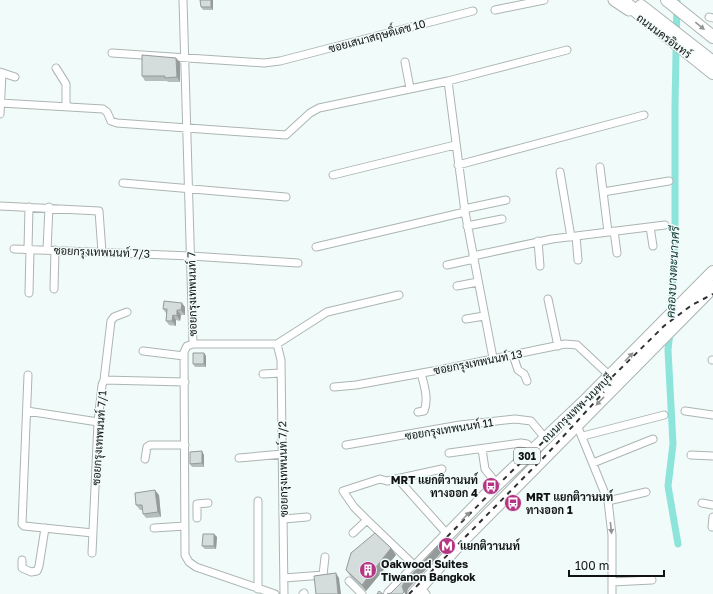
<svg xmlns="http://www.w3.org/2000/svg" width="713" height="594" viewBox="0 0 713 594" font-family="'Golos Text',Sarabun,sans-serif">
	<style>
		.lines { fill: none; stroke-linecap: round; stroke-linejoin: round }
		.canal { stroke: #8ce4da; stroke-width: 7 }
		.street-casing { stroke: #acb5b3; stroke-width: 9 }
		.secondary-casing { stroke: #acb5b3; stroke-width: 13 }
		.primary-casing { stroke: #acb5b3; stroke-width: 14 }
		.street { stroke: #fff; stroke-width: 7 }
		.secondary { stroke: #fff; stroke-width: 11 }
		.primary { stroke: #fff; stroke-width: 12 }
		.rail { stroke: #2e3130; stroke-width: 2; stroke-dasharray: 5 5; stroke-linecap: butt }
		.wall { fill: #b6bebd }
		.shaded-wall { fill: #949b9a }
		.building { fill: #d4dddc; stroke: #949b9a }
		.oneway { fill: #939594 }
		.labels { text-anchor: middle; stroke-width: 3; stroke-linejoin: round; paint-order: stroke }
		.shield { fill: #f1fbf9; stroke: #545957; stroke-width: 1 }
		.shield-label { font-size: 10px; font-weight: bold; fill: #101312 }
		.street-label { font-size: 11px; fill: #101312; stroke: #f1fbf9 }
		.poi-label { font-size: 11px; font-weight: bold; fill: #101312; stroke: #f1fbf9; text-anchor: start }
		.water-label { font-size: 12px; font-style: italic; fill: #0c3733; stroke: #f1fbf9 }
	</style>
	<rect width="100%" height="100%" fill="#f1fbf9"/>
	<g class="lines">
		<path class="canal" d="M671,314L675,237V106L677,0
			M670,332L668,350L673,444L668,486L678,544"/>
		<g class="street-casing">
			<path id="street" d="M183,0L193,344L187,346L184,352L185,555L189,562L196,567L275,594
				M495,10L544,0
				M709,17L713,18
				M112,53L264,63L280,61L473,11
				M405,62L410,88
				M56,68L66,84V107
				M0,72L15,77
				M448,81L465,212L493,358
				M0,103L103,109L107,112L111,121L117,123L286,135L310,113L319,108L448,81L567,50
				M0,114L2,73
				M458,165L644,115
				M600,167L608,232
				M560,172L571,237
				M333,175L455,145
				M123,183L286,197
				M603,192L669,181
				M0,206L99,211L102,252
				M464,209L506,200
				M467,226L502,219
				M650,227L653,246
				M614,231L617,253
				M576,236L578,260
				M538,241L540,266
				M316,247L465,212
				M14,249L191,256L298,263
				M28,249L29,207
				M47,250L49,207
				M473,256L552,239L665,225
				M447,265L474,259
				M457,286L478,282
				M54,289L55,250
				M29,293L30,249
				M548,299L558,346
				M466,319L484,316
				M193,344H277L327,312L399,295
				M277,344L281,360L284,594
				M143,351L184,356
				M513,355L518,370L524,374L527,381
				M712,360H713
				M263,374L281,373
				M28,375L22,524L24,526L93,533
				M104,380L111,321L114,317L127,312
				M334,387L356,385L444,369L565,344L577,345L610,376
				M27,411L98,422
				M685,411L713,415
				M418,412L424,411C429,399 424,385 421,373
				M577,425L608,501L612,535V594
				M583,436L664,415
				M346,445L460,425L515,419L531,421L545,438
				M482,449L485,469L497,484
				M449,453L521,443L527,444L533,450
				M691,455L713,456
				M239,458L283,454
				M145,459L147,447L150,445H185
				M593,463L653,439
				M398,479L448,535
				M258,501V589
				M608,501L646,492
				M702,503L713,505
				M197,518V504L208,503
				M284,519L307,517
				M367,520L354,507L343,491L380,479L387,481L442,469
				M712,527L713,517
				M154,528L185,526
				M353,533L367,520L416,567
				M92,553L98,422L102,385L104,380L185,382
				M22,560V568L31,572L37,571L39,566L45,528
				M323,575L325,557
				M284,578L324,575
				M349,581L362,594
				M612,582L652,580
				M421,588L426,594
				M303,594L304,593"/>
		</g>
		<g class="secondary-casing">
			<path id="secondary" d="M614,0L629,10"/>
		</g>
		<g class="primary-casing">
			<path id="primary" d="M622,0L713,73
				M667,0L713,37
				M641,6L713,62
				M390,594L492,489L587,399L713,272
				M414,594L462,541L713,287"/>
		</g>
		<use href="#street" class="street"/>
		<use href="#secondary" class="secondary"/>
		<use href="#primary" class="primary"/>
		<path class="rail" d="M440,544L511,472L606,383L664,326L692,305L713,294
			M409,594L548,453L604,392"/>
	</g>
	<path class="wall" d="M200,0H212L213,10H203L201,7Z
		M180,62V82H168L167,81H145L142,76Z
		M185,307V315H181L180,321L176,320V326L169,325L166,321V313L163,309Z
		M204,353L206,356V367H195L193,364Z
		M204,455V467H192L190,464Z
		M159,495L161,517L146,518L143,514V510H140L136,505Z
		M214,534L217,537L216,549H205L202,546Z
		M396,555L366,591L350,576L346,570Z"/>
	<path class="shaded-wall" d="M211,0H213V10L211,7Z
		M176,58L180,62V82L177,77Z
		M182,303L185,307V315L181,310Z
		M177,310L181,315L180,321L177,316Z
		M173,315L176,320V326L172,321Z
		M204,353L206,356V367L204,364Z
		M202,451L204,455V467L202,463Z
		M155,490L159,495L161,517L158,512Z
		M214,534L217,537L216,549L214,546Z
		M447,536L451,542L408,589L407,593V594H405L402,586L404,583Z
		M391,548L396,555L366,591L362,585Z
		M336,573L339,578L341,594H338Z"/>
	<path class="building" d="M200,0H211V7H201Z
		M142,55L176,58L177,77L165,78V76H142Z
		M164,301L182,303L181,310H177V316L173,315L172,321H166L167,309H163Z
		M193,353H204V364H193Z
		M202,451V463L190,464V452Z
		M155,490L158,512L143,514L142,505H136L135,493Z
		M375,533L391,548L362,585L346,570L351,553Z
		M203,534H214V546H202Z
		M447,536L404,583L402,586L404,592L402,594H387L391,593Z
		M336,573L338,594H316L314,576Z
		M379,591L383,594H377Z"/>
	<defs><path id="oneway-solid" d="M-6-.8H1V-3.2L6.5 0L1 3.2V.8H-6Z"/></defs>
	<g class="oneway">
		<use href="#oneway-solid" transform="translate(700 26) rotate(39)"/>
		<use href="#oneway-solid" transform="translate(629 357) rotate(-46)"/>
		<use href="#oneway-solid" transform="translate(600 401) rotate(134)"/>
		<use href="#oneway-solid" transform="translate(466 516) rotate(-46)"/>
		<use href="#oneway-solid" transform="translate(611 528) rotate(84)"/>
	</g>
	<defs>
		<g id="bus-disc" transform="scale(0.9)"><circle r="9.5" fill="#b43583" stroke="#f1fbf9"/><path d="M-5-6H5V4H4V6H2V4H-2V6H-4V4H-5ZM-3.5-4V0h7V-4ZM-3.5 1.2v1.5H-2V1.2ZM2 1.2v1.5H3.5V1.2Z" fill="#fff"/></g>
		<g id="metro-disc" transform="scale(0.9)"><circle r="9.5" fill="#b43583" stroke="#f1fbf9"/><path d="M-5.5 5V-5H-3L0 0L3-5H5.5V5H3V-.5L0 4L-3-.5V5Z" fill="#fff"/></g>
		<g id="building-disc" transform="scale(0.9)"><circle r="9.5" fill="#b43583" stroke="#f1fbf9"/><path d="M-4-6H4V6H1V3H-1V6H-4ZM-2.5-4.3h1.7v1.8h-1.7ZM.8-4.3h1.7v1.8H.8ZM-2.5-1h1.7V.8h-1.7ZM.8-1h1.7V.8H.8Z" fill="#fff"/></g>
	</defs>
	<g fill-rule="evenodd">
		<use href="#bus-disc" x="491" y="486"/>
		<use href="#bus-disc" x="513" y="503"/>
		<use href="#metro-disc" x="447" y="546"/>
		<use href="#building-disc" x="368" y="570"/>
	</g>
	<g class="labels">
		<rect class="shield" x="514" y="448" width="26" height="16" rx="3"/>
		<g class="shield-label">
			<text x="527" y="460">301</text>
		</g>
		<g class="street-label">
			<text transform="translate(377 36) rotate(-15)" y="4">ซอยเสนาสฤษดิ์เดช 10</text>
			<text transform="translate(664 36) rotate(37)" y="4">ถนนนครอินทร์</text>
			<text transform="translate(102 252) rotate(2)" y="4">ซอยกรุงเทพนนท์ 7/3</text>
			<text transform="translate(192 294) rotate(-91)" y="4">ซอยกรุงเทพนนท์ 7</text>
			<text transform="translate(478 362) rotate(-11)" y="4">ซอยกรุงเทพนนท์ 13</text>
			<text transform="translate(577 408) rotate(-44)" y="4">ถนนกรุงเทพ-นนทบุรี</text>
			<text transform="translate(449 429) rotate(-9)" y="4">ซอยกรุงเทพนนท์ 11</text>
			<text transform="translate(99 438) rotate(-86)" y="4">ซอยกรุงเทพนนท์ 7/1</text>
			<text transform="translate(283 469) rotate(-91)" y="4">ซอยกรุงเทพนนท์ 7/2</text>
		</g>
		<g class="poi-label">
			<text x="478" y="484" text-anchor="end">MRT แยกติวานนท์<tspan x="478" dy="13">ทางออก 4</tspan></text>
			<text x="526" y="501">MRT แยกติวานนท์<tspan x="526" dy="13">ทางออก 1</tspan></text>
			<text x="460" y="550">แยกติวานนท์</text>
			<text x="381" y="568">Oakwood Suites<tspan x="381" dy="13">Tiwanon Bangkok</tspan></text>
		</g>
		<g class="water-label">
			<text transform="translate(673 272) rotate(-87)" y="4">คลองบางตะนาวศรี</text>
		</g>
	</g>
	<path d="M569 570v6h95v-6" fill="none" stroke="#101312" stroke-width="2"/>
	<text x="575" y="570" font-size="12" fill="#101312" stroke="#f1fbf9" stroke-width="3" paint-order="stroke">100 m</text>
</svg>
